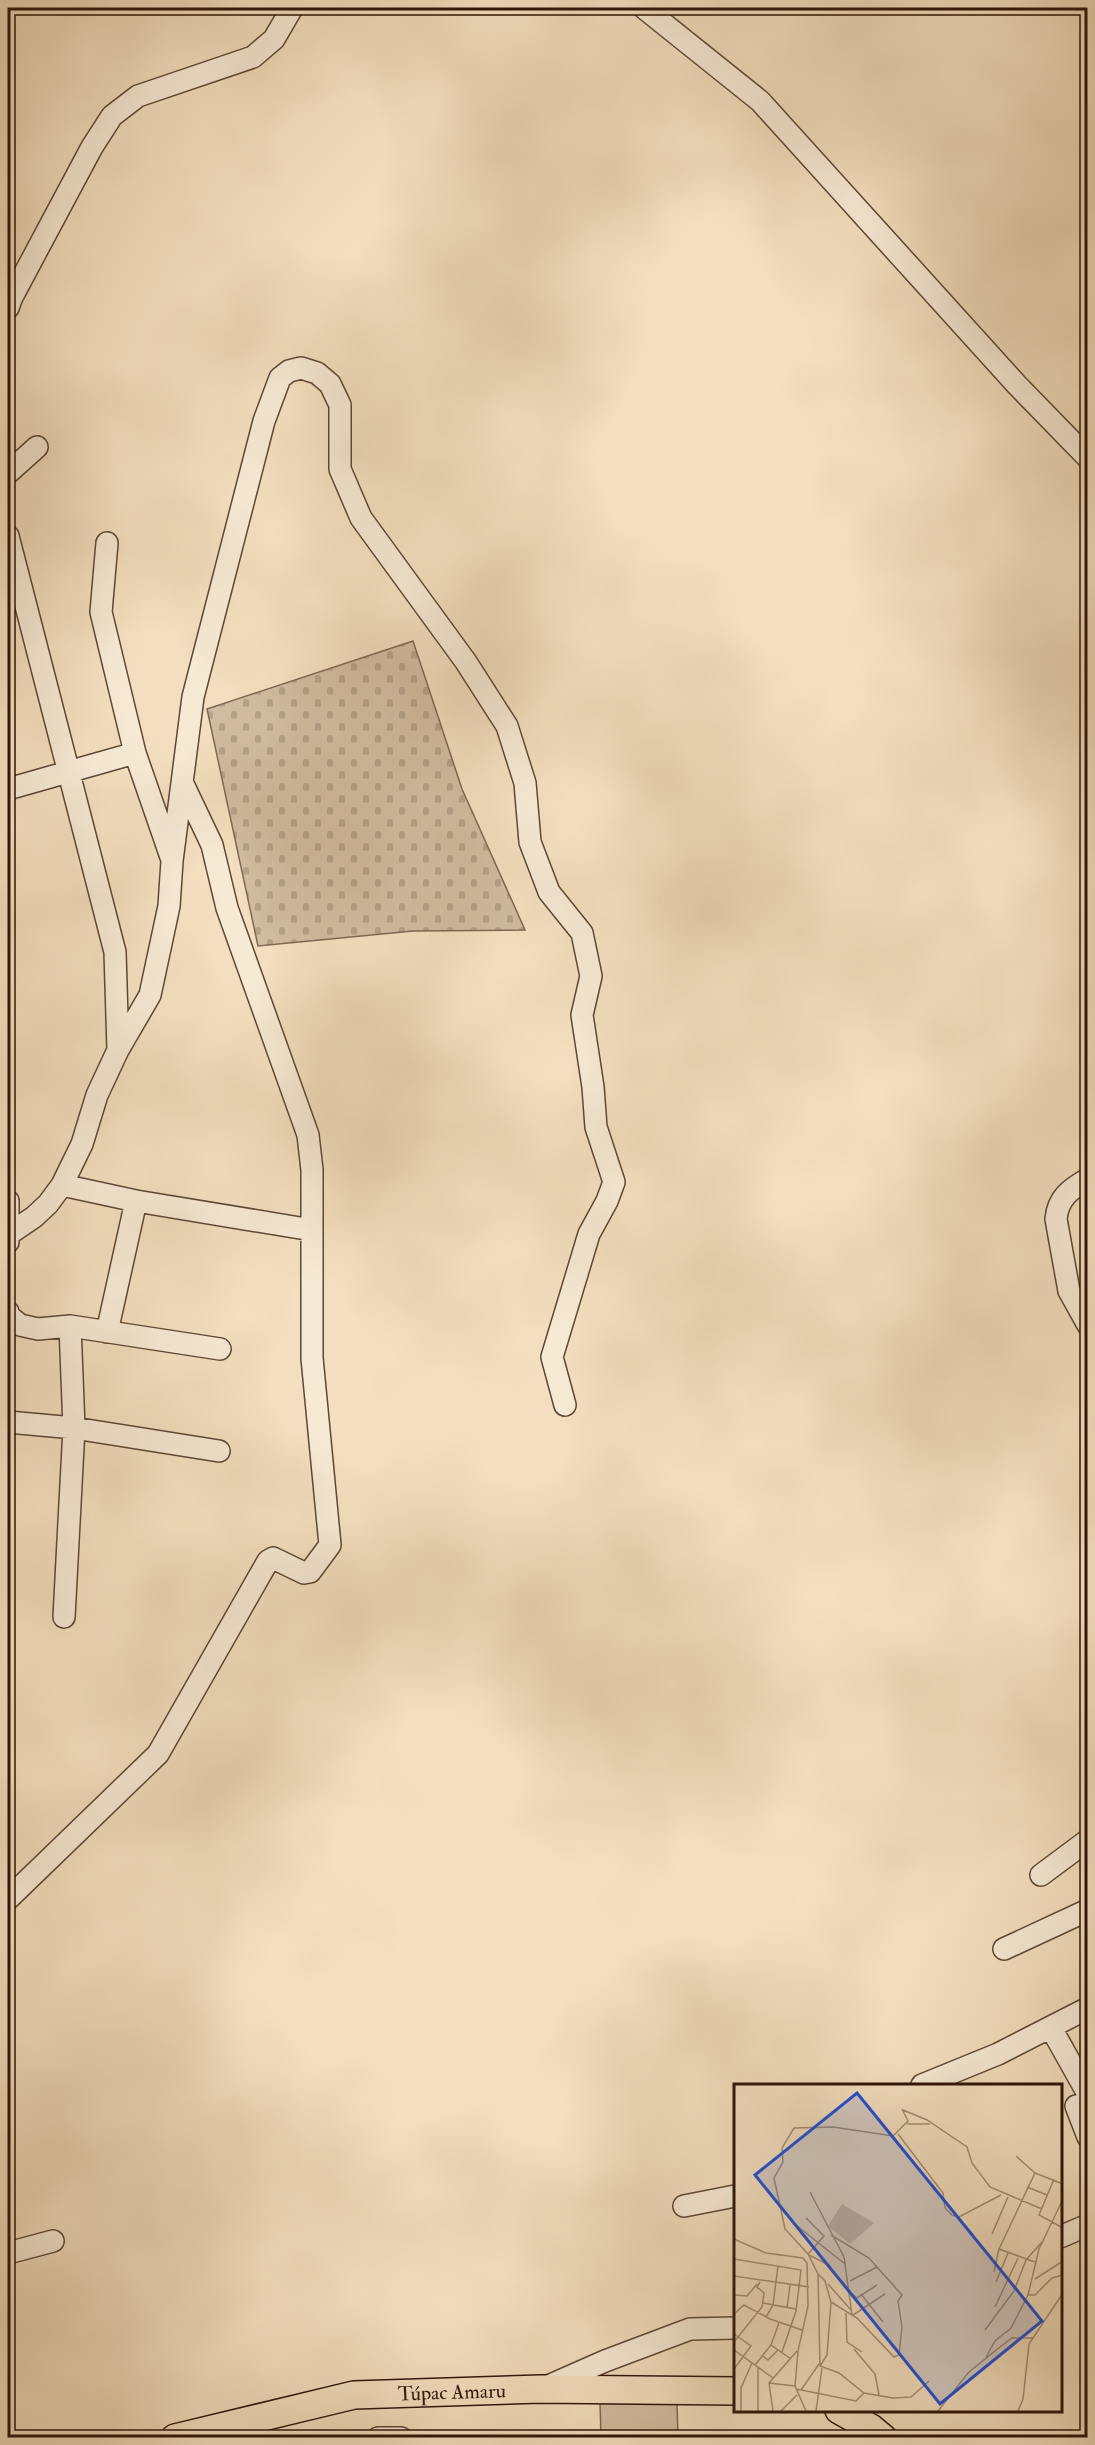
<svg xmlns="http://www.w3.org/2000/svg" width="1095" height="2445" viewBox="0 0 1095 2445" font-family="'IM FELL Double Pica',serif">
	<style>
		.cemetery { fill: url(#cemetery-stones); stroke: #7f6854; stroke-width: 1.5 }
		.garden { fill: #d1bca0; stroke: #7f6854; stroke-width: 1.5 }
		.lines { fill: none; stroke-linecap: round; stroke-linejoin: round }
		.minor-casing { stroke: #5e4736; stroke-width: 24 }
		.major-casing { stroke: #2d1409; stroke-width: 30 }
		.minor { stroke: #f7ead5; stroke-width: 21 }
		.major { stroke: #f3dfbf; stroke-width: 27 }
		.labels { text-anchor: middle; stroke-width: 4.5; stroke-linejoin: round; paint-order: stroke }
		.street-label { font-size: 20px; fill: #2d1409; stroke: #f7ead5 }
		.inset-road { fill: none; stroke: #a48e76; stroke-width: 1.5 }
		.view { fill: #1d4ed8; fill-opacity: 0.15; stroke: #1d4ed8; stroke-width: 3 }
		.inset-edge { fill: none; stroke: #2d1409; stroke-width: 3 }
	</style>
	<defs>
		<pattern id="cemetery-stones" width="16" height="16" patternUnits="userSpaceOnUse" patternTransform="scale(1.5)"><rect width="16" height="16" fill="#d1bca0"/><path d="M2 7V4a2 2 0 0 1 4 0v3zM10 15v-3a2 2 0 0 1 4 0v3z" fill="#b4a188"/></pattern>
	</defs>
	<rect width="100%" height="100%" fill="#f3dfbf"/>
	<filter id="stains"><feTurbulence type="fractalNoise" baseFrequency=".00333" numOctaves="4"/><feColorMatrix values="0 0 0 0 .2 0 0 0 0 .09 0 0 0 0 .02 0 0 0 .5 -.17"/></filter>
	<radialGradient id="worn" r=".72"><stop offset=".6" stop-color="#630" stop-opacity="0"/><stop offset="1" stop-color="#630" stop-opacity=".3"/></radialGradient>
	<path class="cemetery" d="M413,641L462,789L525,930L413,931L258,946L207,709Z"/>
	<path class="garden" d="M677,2402L678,2437H601L600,2403Z"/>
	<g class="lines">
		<g class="minor-casing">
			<path id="minor" d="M644,8L760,101L1017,385L1088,458
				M8,308L12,297L92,147L112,116L138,96L253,57L274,39L292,8
				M8,473L37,447
				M8,536L115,952L118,1050
				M135,753L171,857
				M8,789L135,753L101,612L107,543
				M1088,1179C1070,1189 1058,1198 1056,1219L1069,1291L1088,1325
				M62,1185L136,1201L312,1230
				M8,1201V1242
				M9,1234L34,1217L48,1204L62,1185L82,1144L97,1095L118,1050L150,995L169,906L172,861L193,697L264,421L280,378L289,371L301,368L317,373L330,384L340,405V469L361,518L466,662L507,726L525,783L530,842L549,892L582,933L591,976L582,1015L593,1087L596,1127L614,1182L607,1201L589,1234L552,1357L565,1405
				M8,1312V1315L20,1325L38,1329L70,1326L220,1349
				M107,1332L136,1201
				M8,1422L74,1428L219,1451
				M64,1617L74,1428L70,1326
				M1041,1875L1088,1840
				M8,1899L158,1754L268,1561L273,1558L304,1573L310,1572L330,1545L312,1358V1170L308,1135L227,908L212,845L183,784
				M1004,1949L1088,1910
				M1051,2028L1088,2094
				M922,2085L998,2054L1088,2008
				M1076,2106L1088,2137
				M684,2206L735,2196
				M1060,2237L1088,2225
				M8,2253L53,2241
				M546,2387L605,2361L690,2329L735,2328
				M378,2438H401"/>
		</g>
		<g class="major-casing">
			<g id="major">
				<path d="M839,2410L871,2428L883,2438"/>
				<path id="s1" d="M175,2438L354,2395L540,2389L735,2391"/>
			</g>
		</g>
		<use href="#minor" class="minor"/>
		<use href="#major" class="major"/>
	</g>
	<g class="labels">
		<g class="street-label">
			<text dy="7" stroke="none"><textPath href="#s1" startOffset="282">Túpac Amaru</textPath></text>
		</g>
	</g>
	<g transform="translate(734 2084)">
		<rect width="328" height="328" fill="#f3dfbf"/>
		<path d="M108,120L140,139L116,160L94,142Z" fill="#d1bca0"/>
		<path class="inset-road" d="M168,25L174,37L159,52L99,43L60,44L48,64L49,78L40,94L51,145L74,170L84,190L86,282L105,289L130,309L159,314L177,313L195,297M169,26L193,36L233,63L238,79L256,103L308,125M173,40H196M164,50L209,109L211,124L218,131L225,133L267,111M282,72L301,89M320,95L305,131L329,144M293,103L313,111M76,108L110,173L118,231M72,134L90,152L74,170M57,137L111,180M258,150L274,113M97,151L135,174L168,211L164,217L168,243L165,271L160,273L123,234L97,218M0,155L32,169L69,174L73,179L74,222L64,267L61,302L72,327M75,171L93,180L115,206M0,175L67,186L62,227L48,268M301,178L265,165L301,89L329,100M260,188L265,165M84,190L91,197L97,218L93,271L86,282M0,192L75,203M301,195L329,177M116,197L143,183M262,198L274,169M94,200L117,226M117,209L123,214L143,201M127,210L149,238M0,211L13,212L23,200M294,211H301L318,194L329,191M29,219L62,225M261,223L284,174M53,224L56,201M112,229L113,258L128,268M0,230L10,221L36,235L68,246M119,231L151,210M32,233L39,221L44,182M251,246L280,207L292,176L308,158M0,250L17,262L0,285M0,258L28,223L30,209L23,203L26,198M37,261L57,275M120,265L141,290L145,311M0,266L39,294M29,272L34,276L44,266M252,273L261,257L277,244L294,211L305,165L329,115M21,281L37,261L45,239M35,299L61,302M62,305L122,317L130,309M67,306L85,280M7,327V304L18,279M24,327V284M39,327L35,299L63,267M47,327L63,311M82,327L88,284M204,327L235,288L266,263L278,254H299M284,327L289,315L295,260L329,209"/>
		<path class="view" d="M123,9L308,237L206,320L21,91Z"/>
		<rect width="328" height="328" class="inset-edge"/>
	</g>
	<rect width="1095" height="2445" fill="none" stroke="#f3dfbf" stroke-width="30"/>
	<rect x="9" y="9" width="1077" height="2427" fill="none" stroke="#2d1409" stroke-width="3"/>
	<rect x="15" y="15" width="1065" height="2415" fill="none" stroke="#2d1409" stroke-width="1.5"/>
	<rect width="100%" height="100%" filter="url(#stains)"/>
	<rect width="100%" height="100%" fill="url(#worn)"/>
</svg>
